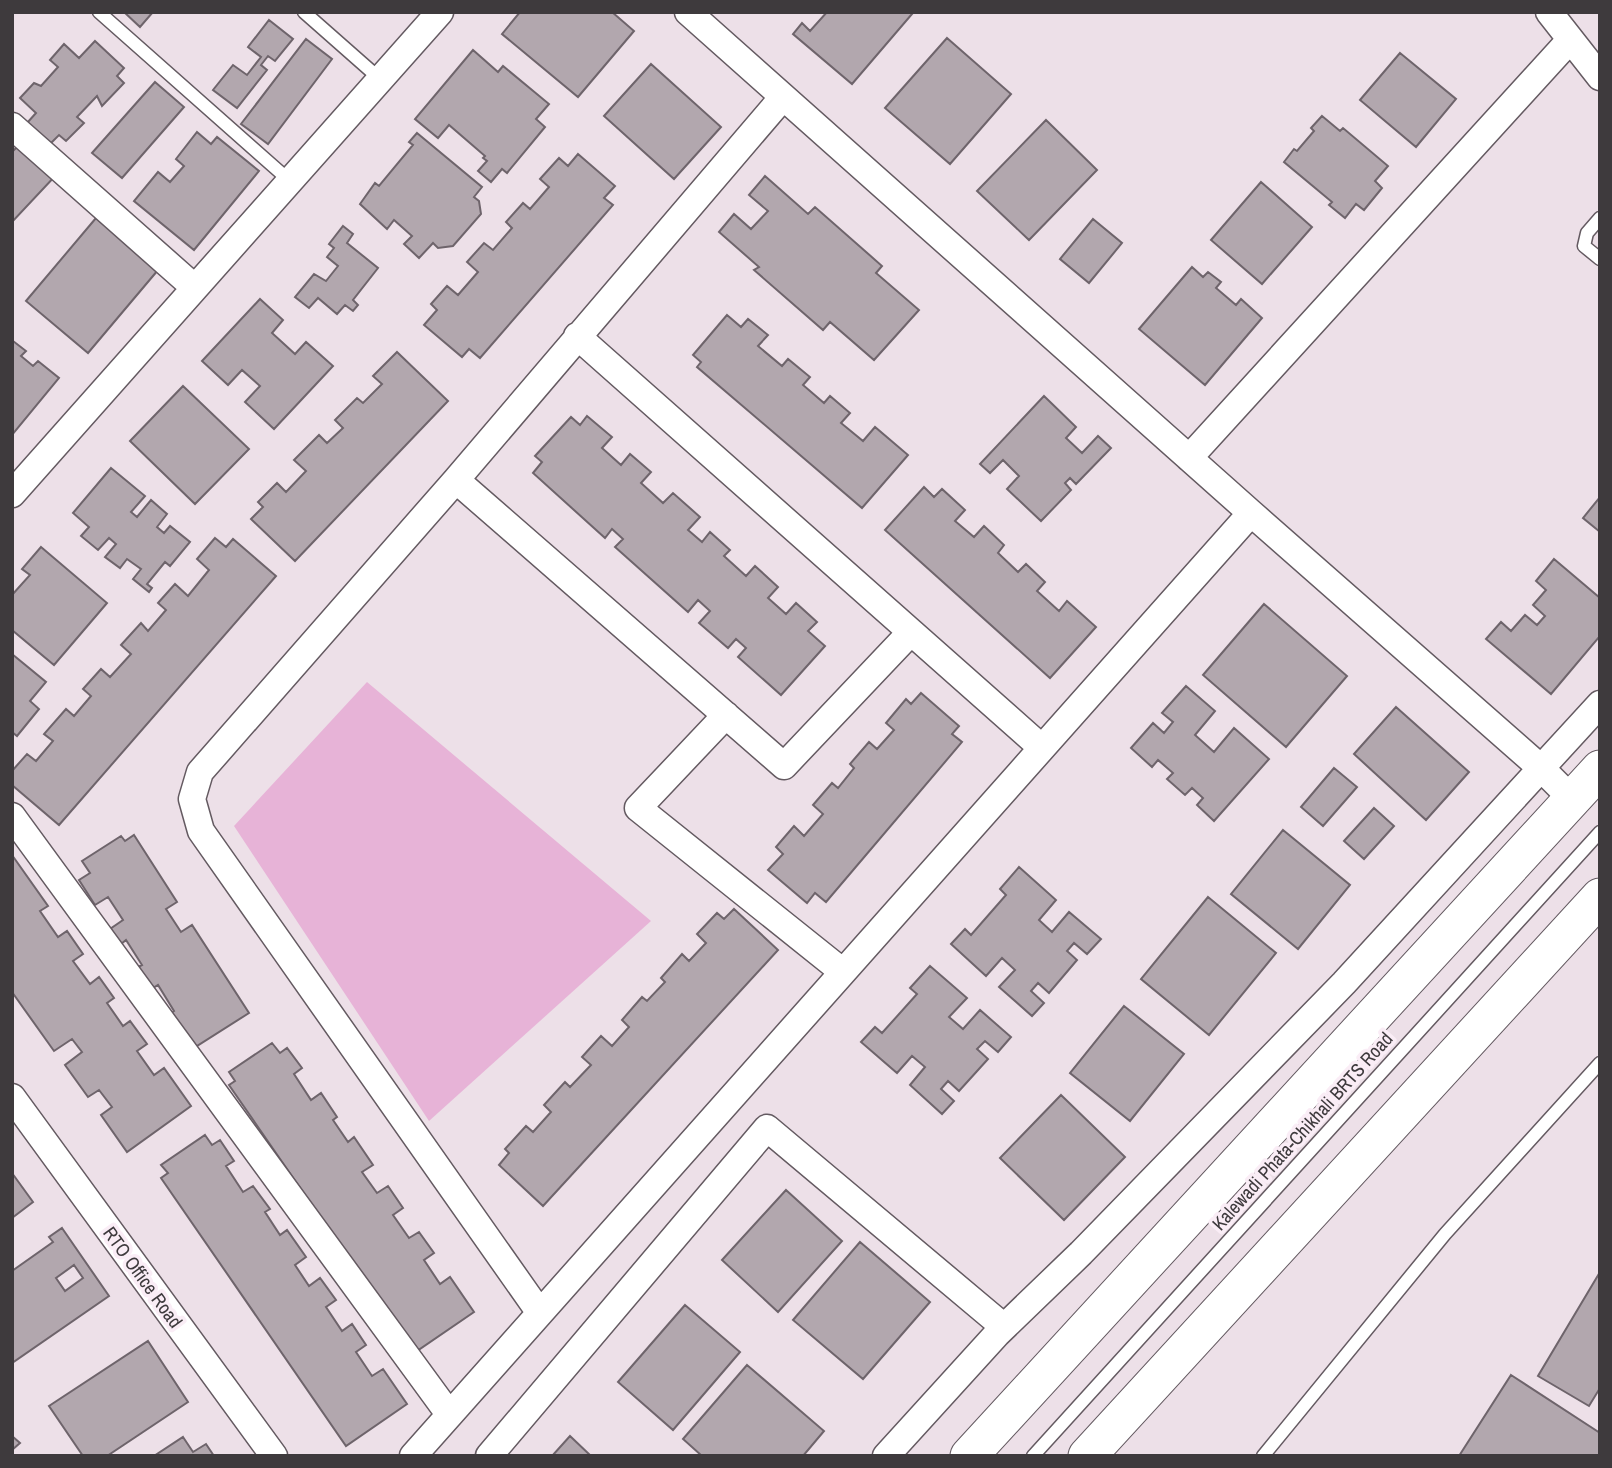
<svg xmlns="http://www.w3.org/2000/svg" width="1612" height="1468" viewBox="0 0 1612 1468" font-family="'Archivo Narrow',sans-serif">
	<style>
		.green { fill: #e7b3d7 }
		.building { fill: #b2a7ae; stroke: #6e646b; stroke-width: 2; fill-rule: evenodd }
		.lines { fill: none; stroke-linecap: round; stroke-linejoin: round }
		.lane-casing { stroke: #645a61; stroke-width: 15 }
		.street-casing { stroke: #645a61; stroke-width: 29 }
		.secondary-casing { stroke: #645a61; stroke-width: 39 }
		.lane { stroke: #fff; stroke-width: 12 }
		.street { stroke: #fff; stroke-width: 26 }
		.secondary { stroke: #fff; stroke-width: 37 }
		.labels { text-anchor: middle; stroke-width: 7; stroke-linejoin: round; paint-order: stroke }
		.street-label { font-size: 19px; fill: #3e3a3d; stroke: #faedf6 }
	</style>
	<rect width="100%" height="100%" fill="#ede0e8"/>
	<path class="green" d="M367,682L651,921L429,1121L234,826Z"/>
	<path class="building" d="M124,12H153L140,27Z
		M520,12H612L634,31L578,97L502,34Z
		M827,12H910L912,14L852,84L793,34L802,23L810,31Z
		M269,20L293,39L275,61L268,56L261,65L267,70L237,108L213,90L233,65L247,75L261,57L248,47Z
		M947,38L1011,94L950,164L885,108Z
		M306,39L332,59L268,144L241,124Z
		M95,41L124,68L117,76L124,83L102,106L97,96L77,117L84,123L66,141L59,135L49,145L27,123L36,113L20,98L34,83L41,86L58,67L50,60L64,44L79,58Z
		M473,50L498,72L503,66L549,104L536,119L545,127L507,173L502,169L491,182L478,171L487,161L483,158L485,156L449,125L438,138L415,119Z
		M1400,53L1456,99L1416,147L1360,100Z
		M651,64L721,127L674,179L604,116Z
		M155,82L184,107L122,178L92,153Z
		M1322,116L1340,131L1343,128L1388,166L1375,181L1382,188L1364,210L1356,204L1345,218L1329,205L1332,202L1284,162L1294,149L1297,151L1314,131L1311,128Z
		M1046,120L1097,170L1029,240L977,191Z
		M197,132L211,144L217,137L259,171L194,250L134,201L158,172L170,182L184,166L176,159Z
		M417,133L482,187L474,197L479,201L481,214L453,246L438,248L433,243L419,258L404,244L412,236L394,220L387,229L360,204L375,183L379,186L413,145L409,142Z
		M22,142L57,174L12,222V152Z
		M578,154L615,186L604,198L613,205L480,358L469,349L462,357L424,325L437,310L431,304L447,286L458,295L478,272L467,262L484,243L493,250L512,228L506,222L523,203L530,209L549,187L540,179L559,158L568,166Z
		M765,176L808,214L815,207L882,266L876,273L919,310L874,360L830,322L823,330L754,270L759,267L719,232L734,214L751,229L768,211L749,195Z
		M1261,182L1312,227L1262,284L1211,240Z
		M96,218L158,270L88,353L26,301Z
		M1093,219L1122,243L1089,283L1060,259Z
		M343,226L353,234L347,243L378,268L353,300L358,305L353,311L345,305L337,314L318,298L309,308L295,297L314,274L326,281L338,266L327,257L334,248L329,244Z
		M1192,267L1203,277L1208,272L1221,282L1216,288L1236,305L1241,299L1262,318L1205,385L1139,329Z
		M260,299L283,320L272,333L295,354L306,342L333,366L274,429L245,402L260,386L242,370L228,385L202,361Z
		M727,315L741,327L748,319L768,335L758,346L782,366L788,359L810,377L803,385L824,403L830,396L850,413L841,423L863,441L875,427L908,455L862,508L697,367L701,362L693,355Z
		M13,341L26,351L21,356L33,366L38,361L59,378L12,435Z
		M397,352L448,401L295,561L251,519L263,507L258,502L277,483L286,492L306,471L294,460L319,435L327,443L343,428L335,420L357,398L363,403L382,384L373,376Z
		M183,386L249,449L195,504L130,441Z
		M1044,396L1076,427L1066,438L1082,453L1098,436L1111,448L1076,484L1070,478L1065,483L1071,490L1041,521L1007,489L1019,476L1003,460L990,473L980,464Z
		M587,416L612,437L602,448L621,465L630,454L651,472L641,483L663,503L673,493L700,517L688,530L702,542L710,532L730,550L724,556L746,576L755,566L778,587L768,598L786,614L796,603L817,622L808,631L825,646L781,695L738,657L746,648L736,639L728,648L699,623L710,611L698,600L688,612L615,547L623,539L612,529L605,538L533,473L542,462L535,456L571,417L580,425Z
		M111,468L145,496L131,512L137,517L151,500L167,514L157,527L164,533L170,526L190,542L170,566L165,562L147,584L152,588L149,592L133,579L141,569L127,559L120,568L105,557L116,544L109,538L98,550L81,536L89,527L73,513Z
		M924,487L934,497L942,489L965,510L955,521L974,537L984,526L1004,545L998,553L1018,572L1026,564L1045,582L1037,591L1059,611L1067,601L1096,627L1050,678L885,530Z
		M1600,497V532L1583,518Z
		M215,538L226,547L233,539L276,576L59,825L12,785V771L27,754L36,761L53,741L44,734L66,709L74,716L91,696L83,689L101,669L110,677L131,654L121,645L141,623L148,631L166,610L158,603L175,584L188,596L209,570L197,559Z
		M41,547L107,603L54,665L12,630V595L30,575L22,569Z
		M1554,559L1600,598V636L1551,694L1486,639L1501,622L1511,631L1525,615L1537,625L1545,616L1533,605L1546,590L1536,581Z
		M1264,604L1347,676L1286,747L1203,675Z
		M12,654L46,682L30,701L39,709L17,736L12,732Z
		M1186,686L1215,711L1195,735L1214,752L1234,728L1269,759L1214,821L1197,805L1203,798L1192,788L1185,795L1167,779L1173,773L1158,760L1152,767L1131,748L1153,723L1164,733L1173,722L1162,713Z
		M921,693L959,726L952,734L962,742L826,902L815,893L807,903L768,870L783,854L776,847L794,826L804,836L823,814L813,805L832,783L838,788L854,768L850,764L869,742L877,749L894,730L886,723L906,699L911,704Z
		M1396,707L1469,772L1426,820L1354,754Z
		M1334,768L1357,787L1323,826L1301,807Z
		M1374,808L1394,826L1364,859L1344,841Z
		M1283,830L1350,885L1298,949L1231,894Z
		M134,835L177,902L166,909L181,932L192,925L249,1013L189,1051L167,1016L174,1011L158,985L150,990L136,968L142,965L126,940L121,944L110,929L123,920L108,897L95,905L79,880L90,873L82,861L121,836L125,841Z
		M12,855L48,906L40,911L58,937L67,931L83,954L73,961L90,984L99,977L114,998L107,1003L123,1026L130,1021L147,1044L137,1051L154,1075L164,1068L191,1106L127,1152L101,1115L112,1107L99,1090L88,1097L65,1065L82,1052L72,1039L54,1051L12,992Z
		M1019,867L1056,900L1039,920L1052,932L1069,912L1101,939L1087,954L1074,943L1067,951L1077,960L1049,993L1038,983L1031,991L1044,1003L1032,1016L999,987L1015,970L1002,958L986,976L951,944L965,929L971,935L1006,895L1000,889Z
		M1208,897L1276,953L1209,1035L1141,979Z
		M734,909L778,950L543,1206L499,1165L509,1153L505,1149L526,1126L533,1132L551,1112L544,1105L565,1082L570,1087L591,1065L582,1057L601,1036L612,1046L629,1027L622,1020L642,997L647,1001L665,982L661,978L682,954L689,961L706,943L697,934L717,913L724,919Z
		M930,966L967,998L949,1017L963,1029L980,1010L1011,1037L998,1052L985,1041L977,1049L988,1059L959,1091L948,1081L941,1089L954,1101L942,1114L910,1085L925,1067L912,1056L897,1073L861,1042L875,1027L882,1033L917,994L910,988Z
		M1124,1006L1184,1054L1130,1121L1070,1073Z
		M272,1043L280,1053L287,1048L302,1068L294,1074L311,1100L321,1093L337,1117L333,1120L348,1142L354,1137L373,1165L362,1172L377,1193L388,1186L403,1208L393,1215L409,1238L419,1232L434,1253L424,1260L440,1284L450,1277L474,1312L414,1353L229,1085L235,1081L229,1072Z
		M1061,1095L1125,1157L1064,1220L1000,1158Z
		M205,1135L212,1145L220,1140L234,1161L226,1166L243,1192L253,1186L270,1209L265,1212L280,1235L287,1230L306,1257L295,1265L309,1286L320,1278L336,1300L326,1307L342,1331L352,1324L366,1345L356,1352L372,1376L383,1369L407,1404L346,1446L161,1178L168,1173L161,1165Z
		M12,1173L33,1202L12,1218Z
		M786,1190L842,1241L778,1312L722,1260Z
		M62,1228L109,1296L12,1363V1271L53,1242L49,1237ZM74,1265L83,1278L65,1291L56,1278Z
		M860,1242L930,1302L863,1379L793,1320Z
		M1600,1272V1388L1589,1406L1538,1376Z
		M685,1305L740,1352L673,1430L618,1382Z
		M148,1341L188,1402L107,1456H83L49,1406Z
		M747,1365L824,1431L803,1456H702L683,1439Z
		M1511,1375L1600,1433V1456H1459Z
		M12,1436L20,1443L12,1450Z
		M570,1436L591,1456H552Z
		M183,1437L193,1452L206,1444L214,1456H154Z"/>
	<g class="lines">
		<g class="lane-casing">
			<path id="lane" d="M99,12L290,181
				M304,12L380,79
				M1600,218L1587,233L1584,246L1600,259
				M1033,1456L1600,832
				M1263,1456L1445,1234L1600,1063"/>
		</g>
		<g class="street-casing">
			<path id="street" d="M688,12L1251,513L1542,769L1572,799
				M1549,12L1600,77
				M12,126L195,288
				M577,336L1042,748
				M1189,458L1570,40
				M456,480L784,766L911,632
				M12,494L440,12
				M726,715L638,808L843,972
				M12,816L449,1414
				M12,1097L274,1456
				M540,1313L201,831L192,799L200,772L456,480L783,97
				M413,1456L1251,513
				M489,1456L767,1128L1004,1327
				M886,1456L997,1334L1081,1253L1344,983L1600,704"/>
		</g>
		<g class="secondary-casing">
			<path id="secondary" d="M969,1456L1600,769
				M1087,1456L1600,897"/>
		</g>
		<use href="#lane" class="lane"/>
		<use href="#street" class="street"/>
		<use href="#secondary" class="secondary"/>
	</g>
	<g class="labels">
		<g class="street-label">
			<text transform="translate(1302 1131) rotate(-48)" y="7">Kalewadi Phata-Chikhali BRTS Road</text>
			<text transform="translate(143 1277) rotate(54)" y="7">RTO Office Road</text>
		</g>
	</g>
	<rect width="1612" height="1468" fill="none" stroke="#3e3a3d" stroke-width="28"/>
</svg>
